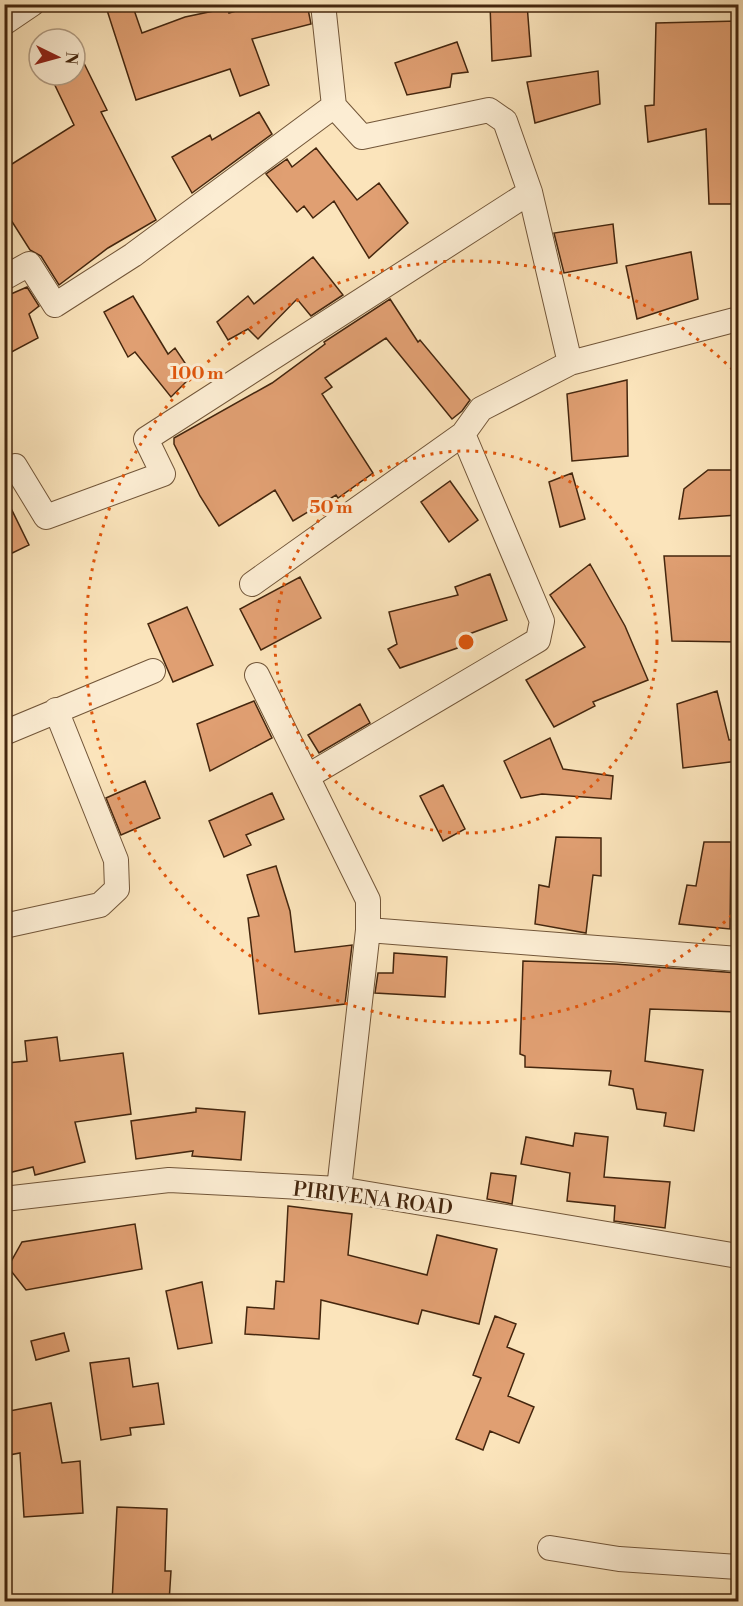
<svg xmlns="http://www.w3.org/2000/svg" width="743" height="1606" viewBox="0 0 743 1606" font-family="'Libre Bodoni',serif">
	<style>
		.building { fill: #e09f72; stroke: #44260e; stroke-width: 1.5 }
		.lines { fill: none; stroke-linecap: round; stroke-linejoin: round }
		.street-casing { stroke: #725639; stroke-width: 26 }
		.street { stroke: #fcedd3; stroke-width: 24 }
		.ring { fill: none; stroke: #e0560c; stroke-width: 3; stroke-dasharray: 3 6 }
		.labels { text-anchor: middle; stroke-width: 6; stroke-linejoin: round; paint-order: stroke }
		.street-label { font-size: 20px; fill: #44260e; stroke: #fcedd3 }
		.centre { fill: #e0560c; stroke: #fcedd3; stroke-width: 3 }
		.ring-label { font-size: 18px; text-anchor: middle; font-weight: bold; fill: #e0560c; stroke: #fcedd3; stroke-width: 6; stroke-linejoin: round; paint-order: stroke }
	</style>
	<rect width="100%" height="100%" fill="#fbe4bb"/>
	<filter id="stains"><feTurbulence type="fractalNoise" baseFrequency=".00333" numOctaves="4"/><feColorMatrix values="0 0 0 0 .2 0 0 0 0 .09 0 0 0 0 .02 0 0 0 .5 -.17"/></filter>
	<radialGradient id="worn" r=".72"><stop offset=".6" stop-color="#630" stop-opacity="0"/><stop offset="1" stop-color="#630" stop-opacity=".3"/></radialGradient>
	<path class="building" d="M105,4H132L142,33L185,17L228,8L229,13L260,4H307L311,24L252,39L269,85L240,96L230,69L136,100Z
		M490,4H527L531,56L492,61Z
		M738,21V72L733,123L738,138V204H709L706,129L648,142L645,106L654,105L656,23Z
		M457,42L468,72L452,74L450,87L407,95L395,63Z
		M75,45L107,110L101,112L156,220L108,248L59,285L41,256L30,250L11,220L4,224V169L74,125L50,75H75Z
		M598,71L600,104L535,123L527,82Z
		M259,112L272,134L192,193L172,157L210,135L212,140Z
		M316,148L357,200L379,183L408,223L369,258L334,201L313,218L304,206L297,212L266,174L287,159L292,167Z
		M613,224L617,263L564,273L554,233Z
		M691,252L698,299L637,319L626,266Z
		M313,257L343,295L311,316L297,299L258,339L248,329L228,340L217,322L248,296L254,304Z
		M27,287L39,306L29,314L38,338L4,356V297Z
		M133,296L168,354L175,348L193,375L171,397L135,352L128,357L104,312Z
		M390,299L418,342L420,340L470,400L462,411L452,419L386,338L325,378L332,387L322,394L373,473L338,498L336,495L293,521L275,490L219,526L200,496L174,444V438L272,383L325,344L324,342Z
		M627,380L628,456L572,461L567,394Z
		M708,470H738V515L679,519L684,489Z
		M572,473L585,519L560,527L549,482Z
		M450,481L478,520L449,542L421,502Z
		M4,494L29,545L4,557Z
		M664,556H738V642L672,641Z
		M590,564L625,626L648,680L593,702L595,706L554,727L526,680L585,647L550,595Z
		M490,574L507,620L461,637L466,645L400,668L388,649L397,644L389,612L458,595L455,587Z
		M300,577L321,618L261,650L240,609Z
		M187,607L213,665L173,682L148,624Z
		M717,691L729,740L738,739V761L683,768L677,704Z
		M254,701L272,738L210,771L197,724Z
		M360,704L370,723L319,753L308,735Z
		M550,738L563,769L613,776L611,799L542,794L521,798L504,761Z
		M145,781L160,818L121,835L106,798Z
		M443,785L465,829L443,841L420,796Z
		M272,793L284,819L246,835L251,845L224,857L209,821Z
		M556,837L601,838V876L593,875L586,933L535,924L539,885L549,887Z
		M704,842H731L730,929L679,924L687,885L696,886Z
		M276,866L290,911L295,952L352,945L345,1004L259,1014L248,918L259,916L247,875Z
		M394,953L447,957L445,997L375,993L378,973H393Z
		M523,961L615,964L738,973V1012L650,1009L645,1061L703,1070L694,1131L664,1126L666,1113L637,1109L633,1089L609,1085L611,1071L525,1067V1056L520,1054Z
		M57,1037L60,1061L123,1053L131,1114L75,1122L85,1162L35,1175L33,1167L4,1174V1107L11,1105L7,1063L27,1061L25,1041Z
		M196,1108L245,1112L241,1160L192,1156L193,1151L136,1159L131,1121L196,1112Z
		M575,1133L608,1137L604,1177L670,1182L665,1228L614,1221L615,1206L567,1201L570,1173L521,1164L526,1137L573,1146Z
		M491,1173L516,1176L512,1204L487,1199Z
		M288,1206L352,1214L348,1255L427,1275L437,1235L497,1249L479,1324L422,1310L418,1324L321,1300L319,1339L245,1334L247,1307L274,1309L276,1281L284,1282Z
		M135,1224L142,1269L26,1290L8,1267L22,1242Z
		M202,1282L212,1343L178,1349L166,1291Z
		M495,1316L516,1324L507,1347L524,1354L508,1396L534,1407L519,1443L490,1431L483,1450L456,1439L481,1378L473,1375Z
		M64,1333L69,1351L36,1360L31,1341Z
		M129,1358L133,1387L158,1383L164,1424L130,1428L131,1435L101,1440L90,1363Z
		M51,1403L62,1463L80,1461L83,1513L24,1517L20,1453L9,1455L4,1412Z
		M117,1507L167,1509L165,1571H171L169,1602H112Z"/>
	<g class="lines">
		<g class="street-casing">
			<path id="street" d="M323,4L334,106L362,137L489,110L505,121L530,192L570,363
				M4,23L32,4
				M4,278L29,264L55,305L133,255L334,106
				M15,466L46,517L163,474L146,439L530,192
				M252,584L463,434L481,409L570,363L738,319
				M257,675L368,900V930L339,1189
				M4,733L153,671
				M308,776L538,640L542,621L463,434
				M4,926L100,905L117,889L116,860L56,710
				M368,930L738,959
				M4,1199L169,1180L339,1189L738,1256
				M550,1548L619,1559L738,1567"/>
		</g>
		<use href="#street" class="street"/>
	</g>
	<g class="ring">
		<circle cx="466" cy="642" r="191"/>
		<path d="M738 909A381 381 0 1 1 738 375"/>
	</g>
	<g class="labels">
		<g class="street-label">
			<text transform="translate(373 1198) rotate(7)" y="7">PIRIVENA ROAD</text>
		</g>
	</g>
	<circle cx="466" cy="642" r="9" class="centre"/>
	<g class="ring-label">
		<text x="197" y="379">100 m</text>
		<text x="331" y="513">50 m</text>
	</g>
	<rect width="743" height="1606" fill="none" stroke="#fbe4bb" stroke-width="24"/>
	<rect x="6" y="6" width="731" height="1594" fill="none" stroke="#44260e" stroke-width="3"/>
	<rect x="12" y="12" width="719" height="1582" fill="none" stroke="#44260e" stroke-width="1.5"/>
	<g transform="translate(57 57) rotate(95)"><circle r="28" fill="#fcedd3" stroke="#b29d84" stroke-width="1.5"/>
	<path d="M0-4.5L10 22L0 15L-10 22Z" fill="#8f2418"/>
	<text y="-9" font-size="16" font-weight="bold" text-anchor="middle" fill="#44260e">N</text>
	</g>
	<rect width="100%" height="100%" filter="url(#stains)"/>
	<rect width="100%" height="100%" fill="url(#worn)"/>
</svg>
